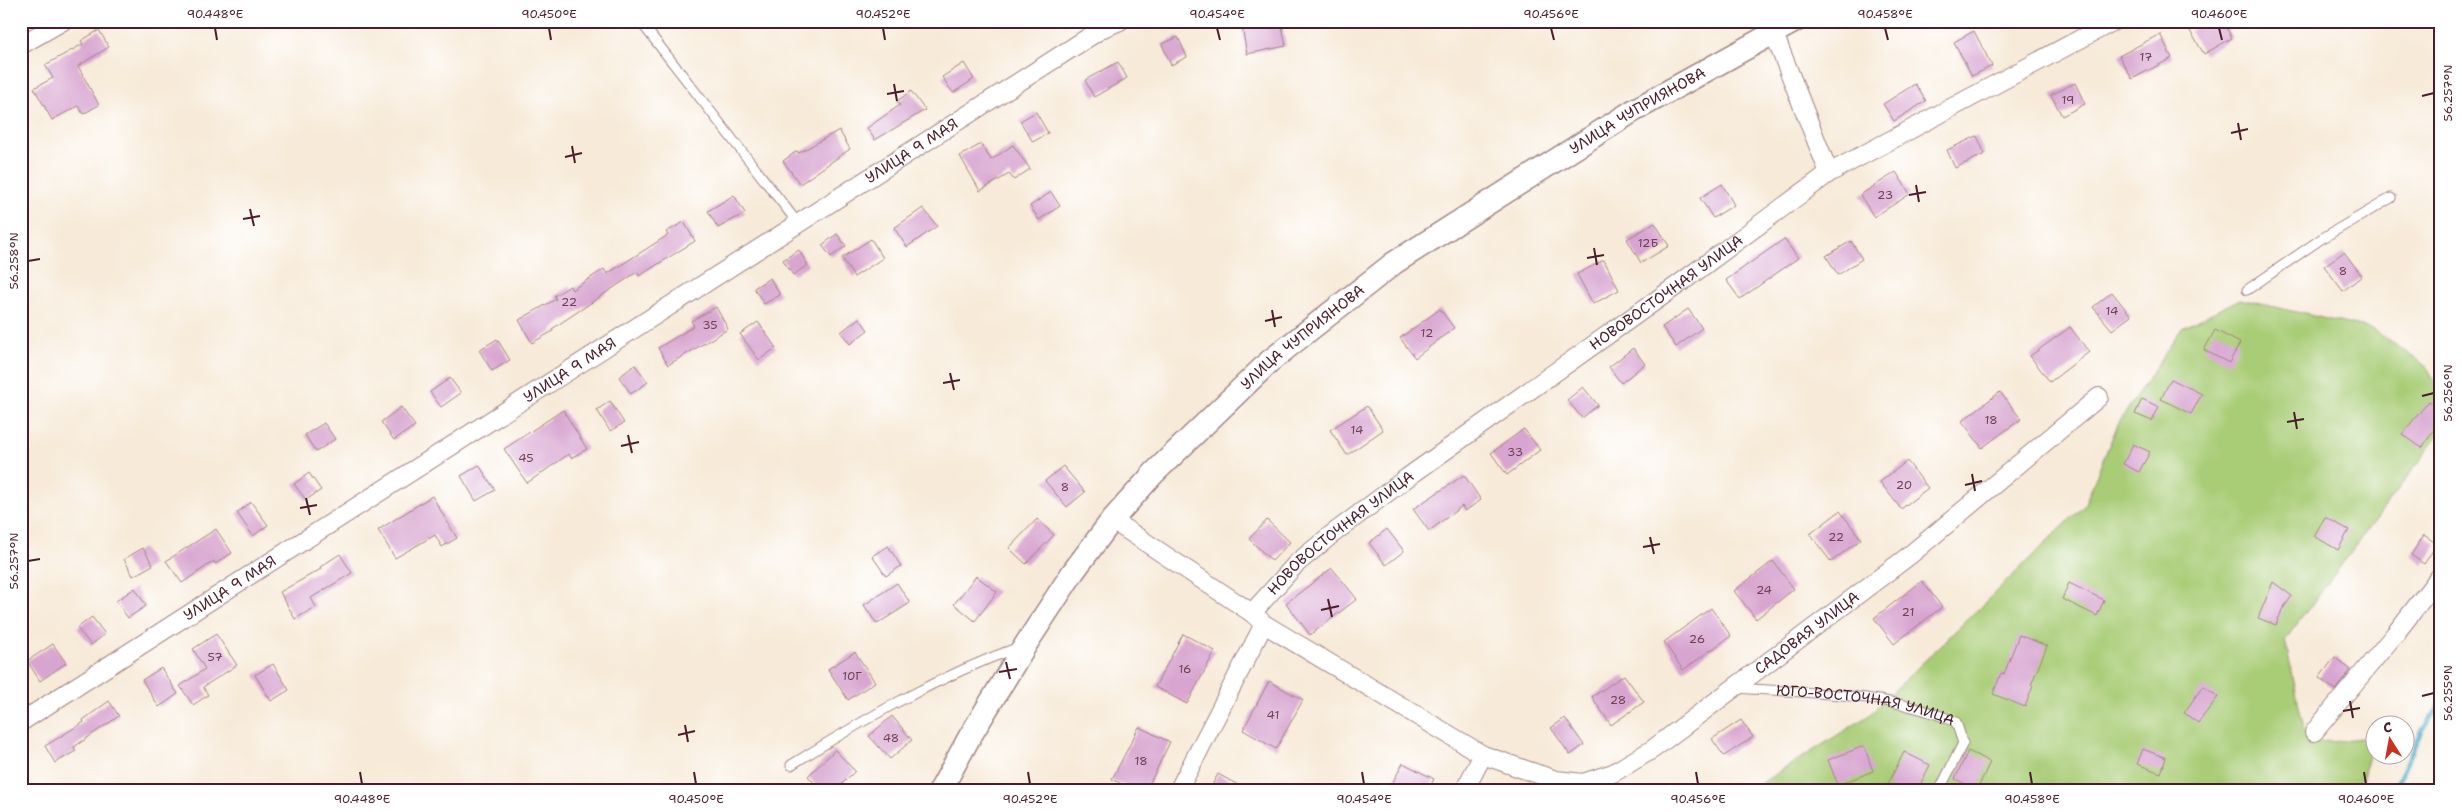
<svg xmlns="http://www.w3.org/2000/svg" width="2462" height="812" viewBox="0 0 2462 812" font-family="'Shantell Sans',sans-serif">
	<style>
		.green { fill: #a9cc76; stroke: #7a7650 }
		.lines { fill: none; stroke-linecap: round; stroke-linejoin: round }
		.stream { stroke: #44a8c4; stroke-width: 5 }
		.building { fill: #d8a5d0 }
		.service-casing { stroke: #a08482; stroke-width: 11 }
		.minor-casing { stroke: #a08482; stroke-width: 20 }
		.tertiary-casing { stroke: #a08482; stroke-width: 25 }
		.service { stroke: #fff; stroke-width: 9 }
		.minor { stroke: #fff; stroke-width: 18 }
		.tertiary { stroke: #fff; stroke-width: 22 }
		.ticks { fill: none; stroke: #4a1f2b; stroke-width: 2 }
		.labels { text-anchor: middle; stroke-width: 4.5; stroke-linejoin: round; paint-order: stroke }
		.number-label { font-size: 12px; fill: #6e4054 }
		.street-label { font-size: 15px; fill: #4a1f2b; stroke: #fff }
		.neatline { fill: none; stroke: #4a1f2b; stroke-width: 2 }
		.ticks-label { font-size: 12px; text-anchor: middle; fill: #4a1f2b }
	</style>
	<rect width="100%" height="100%" fill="#fff"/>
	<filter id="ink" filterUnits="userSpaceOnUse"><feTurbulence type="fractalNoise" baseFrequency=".02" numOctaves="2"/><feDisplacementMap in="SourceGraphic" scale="10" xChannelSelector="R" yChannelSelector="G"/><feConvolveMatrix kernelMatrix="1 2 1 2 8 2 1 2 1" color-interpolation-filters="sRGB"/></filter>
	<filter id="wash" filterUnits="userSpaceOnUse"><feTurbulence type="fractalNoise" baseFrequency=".0096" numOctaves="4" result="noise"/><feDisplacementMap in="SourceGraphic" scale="20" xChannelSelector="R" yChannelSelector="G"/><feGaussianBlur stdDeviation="1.12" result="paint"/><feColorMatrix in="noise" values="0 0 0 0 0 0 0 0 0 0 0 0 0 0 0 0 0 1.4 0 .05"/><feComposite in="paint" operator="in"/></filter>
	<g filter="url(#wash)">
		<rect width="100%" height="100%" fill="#f7ead8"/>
		<path class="green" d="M2240,299L2374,330L2427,367L2441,392V432L2285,640L2307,743L2374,737L2359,791H1749L1868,716L2084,506L2118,424L2182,328Z"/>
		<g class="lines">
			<path class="stream" d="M2393,791L2422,731L2441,702"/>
		</g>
		<g id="blocks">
			<path class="building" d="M1274,21H1281L1286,46L1247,54L1242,27Z
				M2207,21H2223L2232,38L2204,54L2190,31Z
				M99,30L109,47L78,66L99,105L83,114L78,106L52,120L34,88L53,78L45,65L83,44L81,41Z
				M1974,31L1992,66L1972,76L1954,42Z
				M2160,34L2172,58L2132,79L2119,56Z
				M1178,37L1187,57L1171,65L1162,44Z
				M1118,62L1127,78L1094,97L1085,80Z
				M964,63L974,79L953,93L942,77Z
				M2075,83L2085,104L2062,116L2051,95Z
				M1915,84L1926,101L1894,121L1883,104Z
				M911,91L925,110L875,140L867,128L900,105L897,101Z
				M1036,112L1048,133L1033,142L1020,121Z
				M839,130L850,149L800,184L783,161L797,151L799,153Z
				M1977,136L1985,154L1955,168L1947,150Z
				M981,144L991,160L1013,145L1030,169L1014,180L1009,174L980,191L960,156Z
				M1896,172L1910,194L1874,217L1860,195Z
				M1722,184L1734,205L1713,218L1700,198Z
				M1051,192L1060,206L1039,220L1030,206Z
				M734,195L745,213L718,228L708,211Z
				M923,208L937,226L907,247L894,228Z
				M684,222L695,241L639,276L637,272L552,329L553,331L532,343L519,320L556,299L554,296L570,286L572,290L604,269L607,274L668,235L666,232Z
				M1655,223L1669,246L1641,263L1627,239Z
				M837,234L846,246L831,257L822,245Z
				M871,239L883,258L854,277L842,258Z
				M1784,239L1798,258L1740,299L1726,280Z
				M1851,241L1862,259L1838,275L1826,256Z
				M799,250L808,265L793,275L783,260Z
				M2344,252L2362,276L2343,291L2324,266Z
				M1604,260L1619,290L1593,304L1577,274Z
				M770,278L780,295L764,304L754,288Z
				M2112,292L2131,316L2112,330L2093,307Z
				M716,307L728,329L668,365L658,348L694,326L691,321Z
				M1440,309L1454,328L1415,358L1400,338Z
				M1688,309L1702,328L1676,347L1662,327Z
				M859,318L868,330L850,344L841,332Z
				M758,322L776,348L759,360L740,334Z
				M2070,327L2089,352L2050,382L2030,356Z
				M2215,330L2240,343L2229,363L2204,350Z
				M497,339L510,360L492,371L479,350Z
				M1633,348L1645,364L1621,383L1609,367Z
				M635,365L648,382L631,394L619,377Z
				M450,378L461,393L441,407L430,392Z
				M2171,379L2202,394L2191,414L2161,399Z
				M1583,387L1598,405L1582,418L1567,400Z
				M2000,392L2021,419L1982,448L1962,421Z
				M2142,399L2159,407L2152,421L2135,414Z
				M610,401L624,423L610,431L597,410Z
				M2429,401L2441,410V419L2422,448L2402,434Z
				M1367,406L1383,430L1347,455L1330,430Z
				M401,407L415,426L394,440L381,422Z
				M563,410L587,449L571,458L569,454L527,483L504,449Z
				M324,423L335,439L316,452L305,435Z
				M1524,429L1540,450L1507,475L1491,453Z
				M2133,444L2150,452L2139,472L2123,464Z
				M1907,461L1928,488L1901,509L1880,482Z
				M479,465L495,490L476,501L461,476Z
				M1063,466L1085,492L1067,507L1045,481Z
				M309,473L321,490L306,500L294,484Z
				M1464,475L1481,500L1465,511L1462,506L1429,531L1413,509Z
				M432,496L457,538L442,547L435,535L395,558L378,530Z
				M251,502L268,525L253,536L237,513Z
				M1840,511L1861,539L1831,562L1810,534Z
				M2325,517L2349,530L2338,550L2314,536Z
				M1037,519L1054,535L1026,564L1009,548Z
				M1267,520L1290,542L1272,561L1249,539Z
				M216,529L232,553L215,564L214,561L182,583L166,561Z
				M1387,529L1404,551L1386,565L1369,543Z
				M2424,535L2437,544L2424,564L2411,555Z
				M888,546L901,566L886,576L872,556Z
				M143,548L153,565L133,576L124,559Z
				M340,554L352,573L311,598L316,607L295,619L280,592L321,569L320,567Z
				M1773,561L1794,589L1756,619L1734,591Z
				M1332,568L1357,599L1310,635L1286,603Z
				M976,576L997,592L975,621L954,604Z
				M1922,581L1942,607L1894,644L1874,618Z
				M2273,582L2292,596L2282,610L2276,625L2258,618Z
				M897,583L910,603L877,624L864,605Z
				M2069,583L2104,600L2097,616L2062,599Z
				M135,588L146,606L128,618L116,601Z
				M1711,608L1731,636L1683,670L1664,642Z
				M92,617L105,634L91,645L77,628Z
				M216,634L237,665L203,687L208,695L193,705L180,686L205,669L193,649Z
				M1183,634L1215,651L1187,704L1155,687Z
				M2019,635L2047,646L2031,685L2033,686L2025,707L1993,694L2001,673L2004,674Z
				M53,644L66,663L40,681L27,661Z
				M855,652L875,682L848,700L828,669Z
				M2335,657L2351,670L2335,690L2319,678Z
				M273,664L289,690L271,701L255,675Z
				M161,668L178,694L159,707L142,680Z
				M1624,675L1644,702L1611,725L1592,697Z
				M1269,681L1303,700L1276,749L1243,730Z
				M2203,686L2218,697L2198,723L2184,713Z
				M109,701L119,716L74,747L76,751L55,763L45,746L84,722L83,720Z
				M892,716L912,740L890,759L869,736Z
				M1565,718L1584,745L1570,755L1551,728Z
				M1741,720L1753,737L1724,756L1712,739Z
				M1139,727L1170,742L1146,791H1135L1112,779Z
				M1864,746L1873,771L1838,785L1828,760Z
				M2143,749L2166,758L2161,773L2137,764Z
				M835,750L855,771L835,791H821L808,776Z
				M1968,751L1990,762L1977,790L1955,779Z
				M1904,752L1930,765L1917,791H1896L1887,786Z
				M1403,763L1434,779L1428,791H1388Z
				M1218,774L1249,791H1209Z"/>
		</g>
	</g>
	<g filter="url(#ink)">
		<use href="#blocks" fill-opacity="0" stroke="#a08482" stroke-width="1"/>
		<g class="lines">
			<g class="service-casing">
				<g id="service">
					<path d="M640,21L797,222"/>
					<path d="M2247,290L2321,239L2391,198"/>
					<path id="s1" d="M1735,688C1810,693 1887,692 1956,722L1963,743L1939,791"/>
					<path d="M791,765C865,719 936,677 1019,647"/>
				</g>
			</g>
			<g class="minor-casing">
				<g id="minor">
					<path d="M1769,21L1829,173"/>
					<path d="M21,45L63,21"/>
					<path id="s2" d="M1112,520L1252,613L1264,624L1483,755L1526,770L1556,780L1583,783L1613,773L1653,749L1910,555L2099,397"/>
					<path id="s3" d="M1252,613L1296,564L1331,535L1408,477L1679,284L1829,173L2114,21"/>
					<path id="s4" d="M21,722L1103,28L1120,21"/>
					<path d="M2314,732L2395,634L2441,575"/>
					<path d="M1178,791L1264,624"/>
					<path d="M1464,791L1483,755"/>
				</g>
			</g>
			<g class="tertiary-casing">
				<g id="tertiary">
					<path id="s5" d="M940,791L969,738L1026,644L1073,572L1112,520L1154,473L1270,361L1394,263L1633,111L1795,21"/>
				</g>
			</g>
			<use href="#service" class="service"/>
			<use href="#minor" class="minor"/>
			<use href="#tertiary" class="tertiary"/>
		</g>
	</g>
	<path class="ticks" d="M215,28L217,40M549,28L551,40M883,28L885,40M1217,28L1220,40M1551,28L1554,40M1885,28L1888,40M2219,28L2222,40M894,84L897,101M887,94L904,91M2422,96L2434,93M2238,123L2241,140M2231,133L2248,129M572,146L575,163M565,157L582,153M1916,185L1919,202M1909,195L1926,192M250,209L254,226M243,219L260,216M1594,248L1597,265M1587,258L1604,255M28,261L40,259M1272,310L1275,327M1265,321L1282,317M950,373L954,390M943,383L960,380M2422,396L2434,393M2294,412L2297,429M2287,422L2304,419M628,435L632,453M621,446L639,442M1972,474L1975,491M1965,485L1982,481M306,498L310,515M300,508L317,505M1650,537L1654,554M1643,547L1660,544M28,561L40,559M1328,599L1332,617M1321,610L1339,606M1006,662L1010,679M999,672L1017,669M2422,696L2434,693M2350,701L2353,718M2343,711L2360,708M685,725L688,742M678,735L695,731M360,772L362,784M694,772L696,784M1028,772L1030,784M1362,772L1364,784M1696,772L1698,784M2030,772L2032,784M2364,772L2366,784"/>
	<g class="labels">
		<g class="number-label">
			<text x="2146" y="61">17</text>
			<text x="2068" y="104">19</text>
			<text x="1885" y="199">23</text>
			<text x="1648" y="247">12Б</text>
			<text x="2343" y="275">8</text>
			<text x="569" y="306">22</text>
			<text x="2112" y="315">14</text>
			<text x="710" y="329">35</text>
			<text x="1427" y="337">12</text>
			<text x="1991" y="424">18</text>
			<text x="1357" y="434">14</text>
			<text x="1515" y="456">33</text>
			<text x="526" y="462">45</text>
			<text x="1904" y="489">20</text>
			<text x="1065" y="491">8</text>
			<text x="1836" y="541">22</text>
			<text x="1764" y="594">24</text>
			<text x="1908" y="616">21</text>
			<text x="1697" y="643">26</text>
			<text x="215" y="661">57</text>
			<text x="1185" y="673">16</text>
			<text x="852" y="680">10Г</text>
			<text x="1618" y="704">28</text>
			<text x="1273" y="719">41</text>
			<text x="891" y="742">48</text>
			<text x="1141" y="765">18</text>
		</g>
		<g class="street-label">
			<text dy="5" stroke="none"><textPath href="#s5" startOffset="991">УЛИЦА ЧУПРИЯНОВА</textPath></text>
			<text dy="5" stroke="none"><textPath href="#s4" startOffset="1058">УЛИЦА 9 МАЯ</textPath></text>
			<text dy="5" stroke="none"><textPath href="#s3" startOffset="525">НОВОВОСТОЧНАЯ УЛИЦА</textPath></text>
			<text dy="5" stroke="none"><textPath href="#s5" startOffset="586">УЛИЦА ЧУПРИЯНОВА</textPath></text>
			<text dy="5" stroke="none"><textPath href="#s4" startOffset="652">УЛИЦА 9 МАЯ</textPath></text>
			<text dy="5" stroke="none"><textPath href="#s3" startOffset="120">НОВОВОСТОЧНАЯ УЛИЦА</textPath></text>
			<text dy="5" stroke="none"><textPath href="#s4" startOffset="248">УЛИЦА 9 МАЯ</textPath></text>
			<text dy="5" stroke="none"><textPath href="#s2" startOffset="815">САДОВАЯ УЛИЦА</textPath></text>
			<text dy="5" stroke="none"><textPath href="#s1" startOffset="132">ЮГО-ВОСТОЧНАЯ УЛИЦА</textPath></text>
		</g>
	</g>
	<rect width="2462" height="812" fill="none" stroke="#fff" stroke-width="55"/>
	<g transform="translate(2390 740) rotate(349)"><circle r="24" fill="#ffffff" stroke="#b7a5aa"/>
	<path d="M0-4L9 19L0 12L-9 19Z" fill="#c8321e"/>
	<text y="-8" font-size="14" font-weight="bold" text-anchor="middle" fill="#4a1f2b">С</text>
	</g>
	<rect x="28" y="28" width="2406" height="756" class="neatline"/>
	<g class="ticks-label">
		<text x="215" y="18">90.448°E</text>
		<text x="549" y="18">90.450°E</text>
		<text x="883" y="18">90.452°E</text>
		<text x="1217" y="18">90.454°E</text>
		<text x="1551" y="18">90.456°E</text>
		<text x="1885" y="18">90.458°E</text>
		<text x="2219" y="18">90.460°E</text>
		<text transform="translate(2448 93) rotate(-90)" y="4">56.257°N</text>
		<text transform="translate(14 261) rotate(-90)" y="4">56.258°N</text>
		<text transform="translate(2448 393) rotate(-90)" y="4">56.256°N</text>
		<text transform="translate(14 561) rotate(-90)" y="4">56.257°N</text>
		<text transform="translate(2448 693) rotate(-90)" y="4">56.255°N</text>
		<text x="362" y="803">90.448°E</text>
		<text x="696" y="803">90.450°E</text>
		<text x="1030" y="803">90.452°E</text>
		<text x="1364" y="803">90.454°E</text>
		<text x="1698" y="803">90.456°E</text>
		<text x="2032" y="803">90.458°E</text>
		<text x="2366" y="803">90.460°E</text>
	</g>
</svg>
